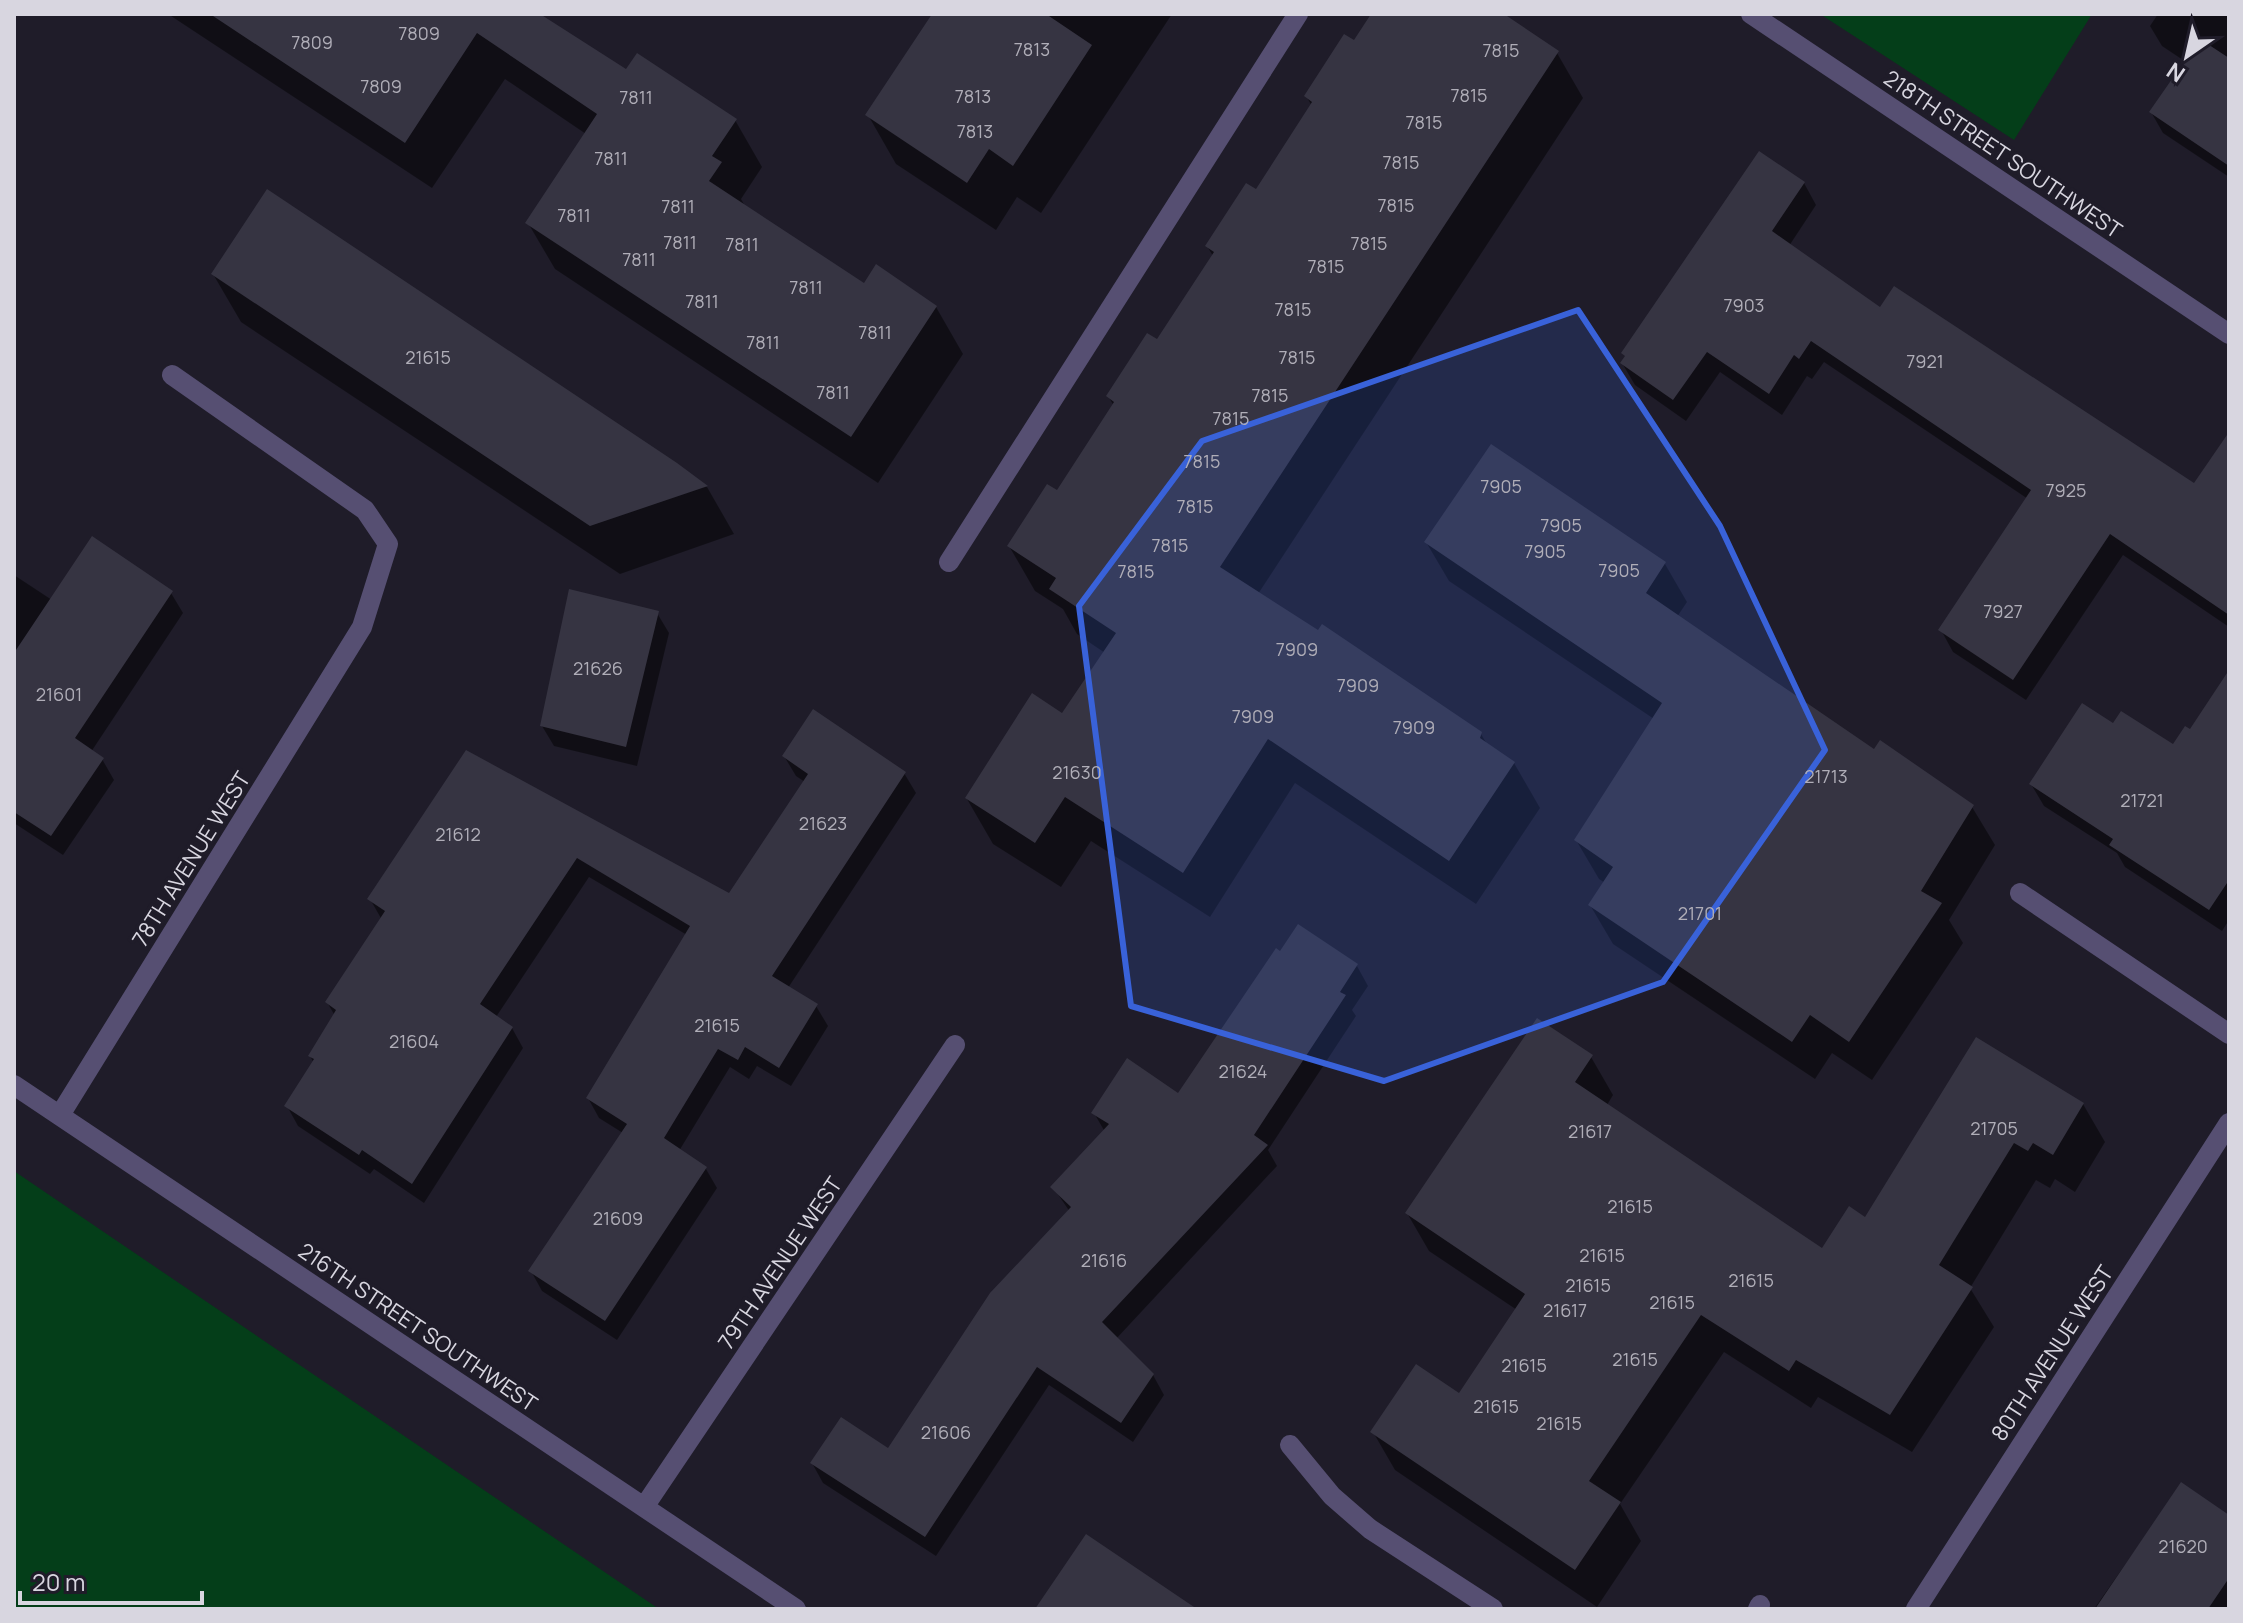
<svg xmlns="http://www.w3.org/2000/svg" width="2243" height="1623" viewBox="0 0 2243 1623" font-family="Manrope,sans-serif">
	<style>
		.green { fill: #043e19 }
		.shadow { fill: #0007 }
		.building { fill: #363442 }
		.lines { fill: none; stroke-linecap: round; stroke-linejoin: round }
		.minor { stroke: #564f72; stroke-width: 20 }
		.marked { fill: #3962d9; fill-opacity: 0.2; stroke: #3962d9; stroke-width: 6; stroke-linejoin: round }
		.labels { text-anchor: middle; stroke-width: 7; stroke-linejoin: round; paint-order: stroke }
		.number-label { font-size: 18px; fill: #b0aeb8 }
		.street-label { font-size: 22px; fill: #d8d6e0; stroke: #1f1c29 }
	</style>
	<rect width="100%" height="100%" fill="#1f1c29"/>
	<path class="green" d="M1820,14H2092L2014,140Z
		M14,1171L659,1609H14Z"/>
	<path class="shadow" d="M168,14H538L626,72L735,120L762,167L741,199L746,208L865,286L936,307L963,354L878,483L555,269L528,223L586,134L505,79L432,188Z
		M934,14H1172L1041,213L1017,197L996,230L896,164L868,115Z
		M1373,14H1500L1557,53L1583,98L1258,594L1481,734L1488,746L1514,763L1540,808L1476,904L1295,783L1210,917L1091,841L1061,887L993,844L967,799L1062,716L1105,653L1077,634L1063,609L1035,591L1009,546L1057,493L1114,406L1108,396L1157,342L1213,256L1207,246L1256,192L1312,106L1306,96L1354,43Z
		M2158,14H2229V177L2163,133L2151,112L2186,62L2162,46L2150,26Z
		M1804,183L1816,205L1789,246L1881,309L2195,486L2229,483V627L2123,555L2026,700L1953,652L1941,630L2028,499L1824,362L1812,379L1807,376L1782,415L1720,372L1686,421L1635,385L1622,363Z
		M268,192L707,487L734,534L620,574L241,322L213,274Z
		M1426,542L1665,564L1687,602L1677,617L1875,752L1972,807L1995,845L1949,920L1963,943L1872,1080L1832,1053L1815,1079L1613,944L1590,905L1605,883L1599,879L1576,840L1654,719L1449,581Z
		M14,575L52,600L171,593L183,613L91,752L102,759L114,780L63,855L14,823Z
		M571,592L657,613L669,633L637,766L554,746L542,726Z
		M2229,674V920L2222,931L2125,867L2117,853L2044,806L2031,784L2114,725L2173,747L2190,732Z
		M467,752L729,896L805,782L796,776L784,756L904,773L916,793L788,988L816,1006L828,1026L791,1086L757,1066L749,1079L730,1067L679,1151L706,1169L717,1188L617,1340L542,1291L531,1271L623,1133L599,1118L588,1098L687,935L589,877L496,1017L512,1028L523,1048L424,1203L374,1169L370,1174L298,1126L287,1106L314,1063L310,1056L335,1016L327,1002L382,920L370,899Z
		M1357,966L1368,986L1352,1010L1356,1016L1268,1150L1277,1166L1116,1339L1153,1375L1164,1395L1133,1442L1049,1385L936,1556L823,1483L812,1463L888,1451L1070,1212L1053,1187L1105,1132L1094,1113L1179,1096Z
		M1591,1057L1613,1095L1607,1105L1822,1251L1866,1219L2083,1104L2105,1142L2075,1192L2055,1179L2050,1188L2036,1180L1970,1288L1994,1327L1912,1452L1818,1397L1811,1408L1724,1352L1620,1504L1641,1541L1597,1607L1395,1470L1373,1432L1459,1395L1517,1310L1429,1251L1407,1213Z
		M2181,1485L2229,1517V1609H2094Z"/>
	<path class="building" d="M210,14H540L626,69L637,53L737,119L712,156L722,162L709,181L864,283L876,264L937,306L851,437L525,223L597,114L477,33L405,143Z
		M932,14H1046L1092,45L1013,166L989,149L967,183L865,115Z
		M1371,14H1504L1559,51L1220,567L1318,630L1322,624L1482,732L1480,738L1515,762L1449,861L1268,739L1183,873L1065,797L1035,843L965,798L1032,693L1062,713L1116,633L1049,589L1056,578L1007,546L1047,484L1057,490L1114,402L1106,396L1147,333L1157,339L1214,252L1205,246L1246,183L1256,189L1312,102L1304,96L1344,34L1354,40Z
		M2200,39L2229,58V166L2149,112Z
		M1759,151L1805,182L1772,231L1880,307L1894,286L2194,483L2229,432V615L2110,534L2013,680L1938,630L2031,490L1811,341L1799,359L1794,355L1769,394L1707,352L1673,400L1620,363L1625,356L1621,353Z
		M267,189L677,463L708,486L590,526L211,274Z
		M1491,444L1666,562L1646,593L1874,749L1880,740L1974,805L1921,891L1942,903L1849,1042L1810,1015L1792,1042L1588,905L1613,867L1574,840L1662,703L1424,542Z
		M92,536L173,591L75,738L104,758L51,836L14,812V653Z
		M569,589L659,611L626,747L540,726Z
		M2229,670V880L2209,910L2109,845L2113,839L2029,784L2082,703L2113,723L2121,711L2173,744L2185,726L2190,729Z
		M813,709L906,772L772,976L818,1004L779,1068L745,1047L738,1060L718,1049L664,1138L707,1167L605,1321L528,1271L627,1124L586,1098L690,926L577,858L480,1004L513,1027L412,1184L362,1150L359,1155L284,1106L314,1059L308,1056L336,1010L325,1002L385,911L367,899L466,750L729,893L808,774L782,756Z
		M1298,924L1358,964L1340,992L1346,995L1254,1135L1268,1145L1102,1322L1154,1374L1121,1423L1037,1367L925,1537L810,1463L841,1417L888,1448L990,1293L1071,1207L1050,1187L1109,1124L1091,1113L1127,1058L1178,1093L1276,948L1280,951Z
		M1537,1018L1593,1055L1575,1082L1822,1248L1849,1206L1865,1217L1976,1037L2084,1103L2053,1155L2033,1143L2028,1151L2014,1143L1939,1265L1973,1287L1890,1415L1796,1360L1789,1371L1701,1315L1589,1481L1621,1502L1575,1570L1370,1432L1416,1364L1459,1393L1525,1294L1405,1213Z
		M2181,1482L2229,1515V1578L2208,1609H2095Z
		M1086,1534L1197,1609H1035Z"/>
	<g class="lines">
		<path class="minor" d="M1751,14L2229,334
			M949,562L1298,14
			M2020,893L2229,1034
			M14,1085L796,1609
			M60,1115L362,627L388,544L365,510L172,375
			M1290,1445L1332,1496L1370,1529L1493,1609
			M644,1507L955,1045
			M1758,1609L1760,1605
			M1916,1609L2229,1123"/>
	</g>
	<path class="marked" d="M1578,310L1720,526L1825,750L1663,982L1384,1081L1131,1006L1079,606L1202,441Z"/>
	<g class="labels">
		<g class="number-label">
			<text x="419" y="40">7809</text>
			<text x="312" y="49">7809</text>
			<text x="1032" y="56">7813</text>
			<text x="1501" y="57">7815</text>
			<text x="381" y="93">7809</text>
			<text x="1469" y="102">7815</text>
			<text x="973" y="103">7813</text>
			<text x="636" y="104">7811</text>
			<text x="1424" y="129">7815</text>
			<text x="975" y="138">7813</text>
			<text x="611" y="165">7811</text>
			<text x="1401" y="169">7815</text>
			<text x="1396" y="212">7815</text>
			<text x="678" y="213">7811</text>
			<text x="574" y="222">7811</text>
			<text x="680" y="249">7811</text>
			<text x="1369" y="250">7815</text>
			<text x="742" y="251">7811</text>
			<text x="639" y="266">7811</text>
			<text x="1326" y="273">7815</text>
			<text x="806" y="294">7811</text>
			<text x="702" y="308">7811</text>
			<text x="1744" y="312">7903</text>
			<text x="1293" y="316">7815</text>
			<text x="875" y="339">7811</text>
			<text x="763" y="349">7811</text>
			<text x="428" y="364">21615</text>
			<text x="1297" y="364">7815</text>
			<text x="1925" y="368">7921</text>
			<text x="833" y="399">7811</text>
			<text x="1270" y="402">7815</text>
			<text x="1231" y="425">7815</text>
			<text x="1202" y="468">7815</text>
			<text x="1501" y="493">7905</text>
			<text x="2066" y="497">7925</text>
			<text x="1195" y="513">7815</text>
			<text x="1561" y="532">7905</text>
			<text x="1170" y="552">7815</text>
			<text x="1545" y="558">7905</text>
			<text x="1619" y="577">7905</text>
			<text x="1136" y="578">7815</text>
			<text x="2003" y="618">7927</text>
			<text x="1297" y="656">7909</text>
			<text x="598" y="675">21626</text>
			<text x="1358" y="692">7909</text>
			<text x="59" y="701">21601</text>
			<text x="1253" y="723">7909</text>
			<text x="1414" y="734">7909</text>
			<text x="1077" y="779">21630</text>
			<text x="1826" y="783">21713</text>
			<text x="2142" y="807">21721</text>
			<text x="823" y="830">21623</text>
			<text x="458" y="841">21612</text>
			<text x="1700" y="920">21701</text>
			<text x="717" y="1032">21615</text>
			<text x="414" y="1048">21604</text>
			<text x="1243" y="1078">21624</text>
			<text x="1994" y="1135">21705</text>
			<text x="1590" y="1138">21617</text>
			<text x="1630" y="1213">21615</text>
			<text x="618" y="1225">21609</text>
			<text x="1602" y="1262">21615</text>
			<text x="1104" y="1267">21616</text>
			<text x="1751" y="1287">21615</text>
			<text x="1588" y="1292">21615</text>
			<text x="1672" y="1309">21615</text>
			<text x="1565" y="1317">21617</text>
			<text x="1635" y="1366">21615</text>
			<text x="1524" y="1372">21615</text>
			<text x="1496" y="1413">21615</text>
			<text x="1559" y="1430">21615</text>
			<text x="946" y="1439">21606</text>
			<text x="2183" y="1553">21620</text>
		</g>
		<g class="street-label">
			<text transform="translate(2003 154) rotate(34)" y="8">218TH STREET SOUTHWEST</text>
			<text transform="translate(191 859) rotate(-58)" y="8">78TH AVENUE WEST</text>
			<text transform="translate(780 1263) rotate(-56)" y="8">79TH AVENUE WEST</text>
			<text transform="translate(418 1327) rotate(34)" y="8">216TH STREET SOUTHWEST</text>
			<text transform="translate(2052 1353) rotate(-57)" y="8">80TH AVENUE WEST</text>
		</g>
	</g>
	<rect width="2243" height="1623" fill="none" stroke="#d8d6e0" stroke-width="32"/>
	<g transform="translate(2187 56) rotate(214)" stroke="#1f1c29" stroke-width="6" paint-order="stroke">
	<path d="M0-6L14 30L0 20L-14 30Z" fill="#d8d6e0"/>
	<text y="-12" font-size="22" font-weight="bold" text-anchor="middle" fill="#d8d6e0">N</text>
	</g>
	<path d="M20 1591v12h182v-12" fill="none" stroke="#d8d6e0" stroke-width="4"/>
	<text x="32" y="1591" font-size="24" fill="#d8d6e0" stroke="#1f1c29" stroke-width="6" paint-order="stroke">20 m</text>
</svg>
